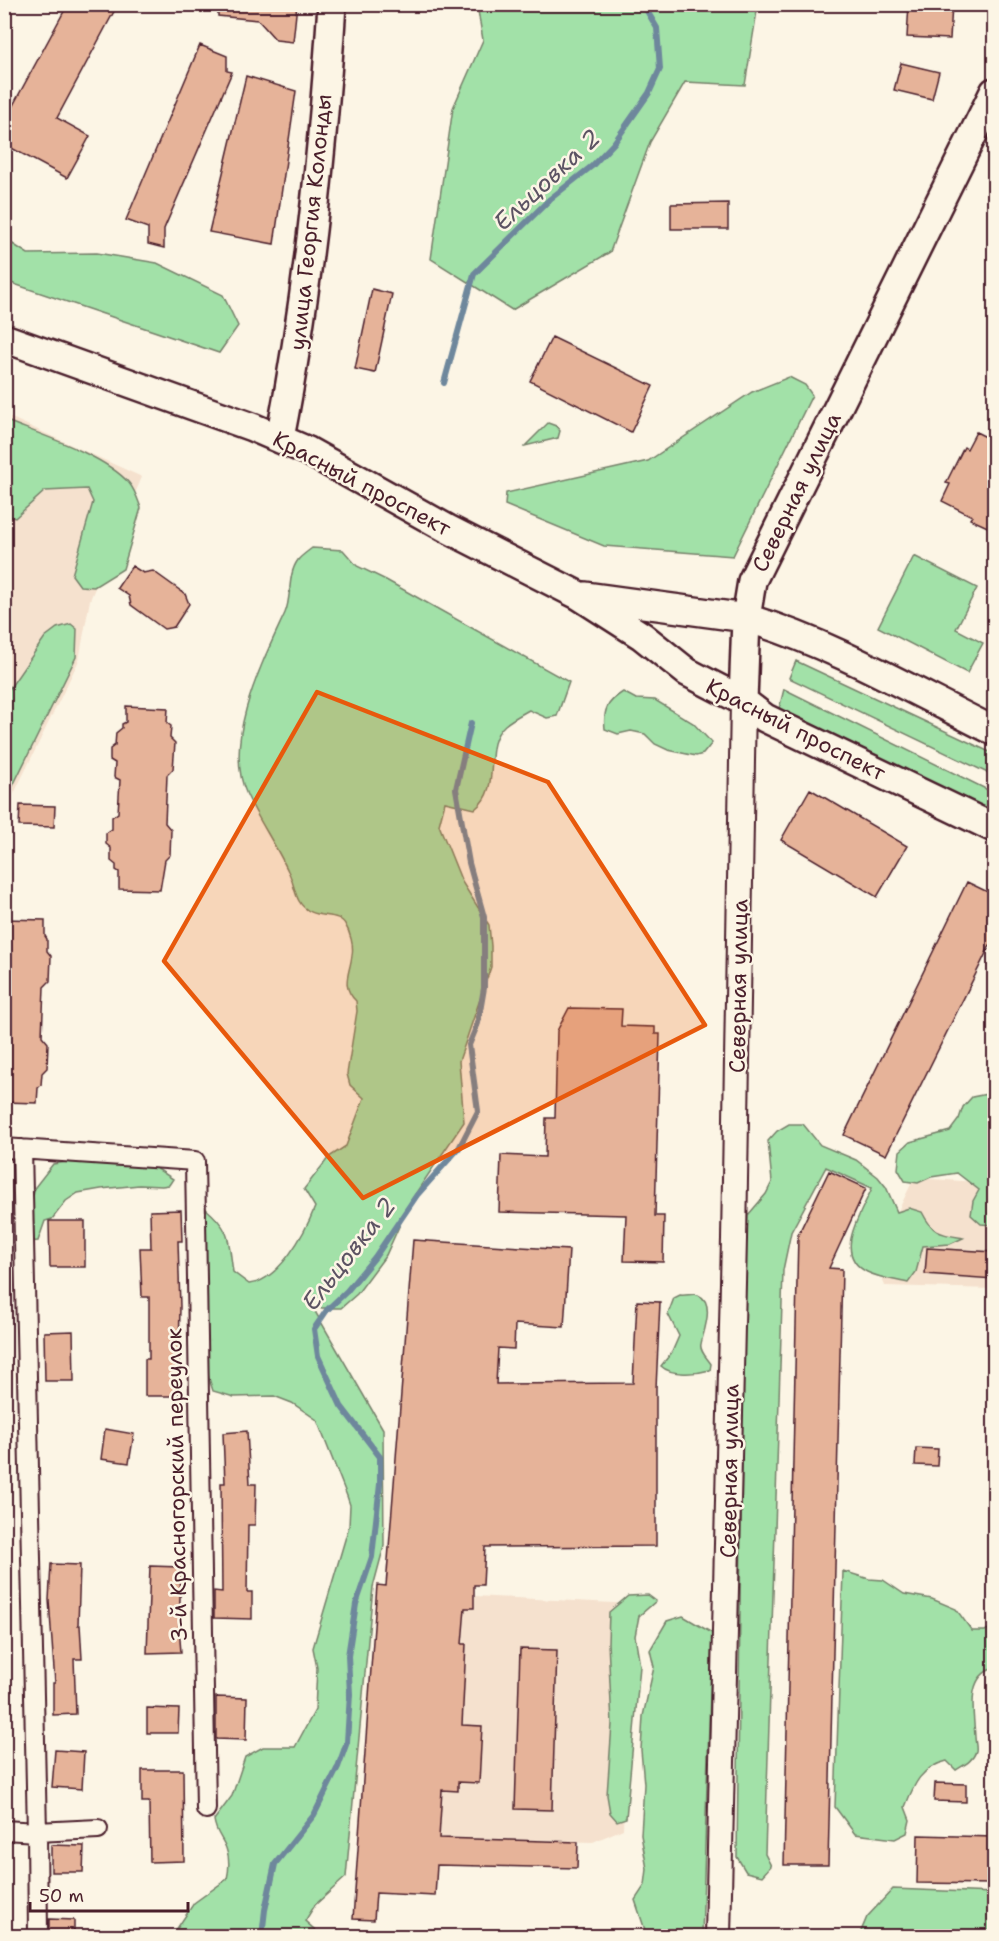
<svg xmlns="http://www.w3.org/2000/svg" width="999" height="1941" viewBox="0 0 999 1941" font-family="'Shantell Sans',sans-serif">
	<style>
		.built { fill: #f5e1ce }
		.green { fill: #a2e1a8; stroke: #76806a; stroke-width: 1.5 }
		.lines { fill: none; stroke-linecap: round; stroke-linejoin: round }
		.stream { stroke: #6e879c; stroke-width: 6 }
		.building { fill: #e6b399; stroke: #4a1f2b; stroke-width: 1.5 }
		.minor-casing { stroke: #4a1f2b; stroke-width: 22 }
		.tertiary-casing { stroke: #4a1f2b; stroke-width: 28 }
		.secondary-casing { stroke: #4a1f2b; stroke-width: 32 }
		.minor { stroke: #fcf5e5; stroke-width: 18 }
		.tertiary { stroke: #fcf5e5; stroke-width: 24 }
		.secondary { stroke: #fcf5e5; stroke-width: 27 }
		.marked { fill: #e8590c; fill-opacity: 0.2; stroke: #e8590c; stroke-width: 4.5; stroke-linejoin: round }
		.labels { text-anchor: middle; stroke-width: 5; stroke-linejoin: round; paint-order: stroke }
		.street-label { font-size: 22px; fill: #4a1f2b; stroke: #fcf5e5 }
		.water-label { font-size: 24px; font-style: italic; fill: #5c5363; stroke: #fcf5e5 }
	</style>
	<rect width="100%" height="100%" fill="#fcf5e5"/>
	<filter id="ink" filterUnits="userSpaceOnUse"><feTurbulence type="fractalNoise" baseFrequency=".0167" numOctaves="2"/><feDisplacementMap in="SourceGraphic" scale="12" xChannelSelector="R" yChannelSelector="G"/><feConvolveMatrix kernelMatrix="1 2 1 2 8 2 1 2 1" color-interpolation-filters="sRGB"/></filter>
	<g filter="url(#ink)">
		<path class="built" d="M5,415L142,477L90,600L79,660L5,812Z
			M914,1178L994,1183V1289L885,1286L881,1276L886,1236Z
			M474,1596L634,1604L623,1829L593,1842L439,1838L453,1636H463L465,1608H474Z"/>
		<path class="green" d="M477,5H758L745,85L685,82L650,142L610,252L512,310L431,259L453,108L483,40Z
			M5,239L28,254L97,253L157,263L223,295L238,326L219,353L5,281Z
			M789,377L805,385L812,395L733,556L604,546L505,505L506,493L648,461L752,392Z
			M4,420C41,435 103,454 129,483C135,490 138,500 141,508L123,569L94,587L80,586L72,575L93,502L87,489L45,491L15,518L5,515Z
			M548,423L556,426L560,431L558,438L525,446Z
			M312,548L343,550L357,566L386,580L569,682L557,716L547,718L529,710C522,714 512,719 505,725C480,747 504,786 475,809L445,802L439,825L462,882L489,925L491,946V967L459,1061L464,1122L411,1200L386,1255L357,1294L341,1308H313L383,1429L384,1546L373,1587L346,1877L315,1905L305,1921L322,1936H172L194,1903L227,1879C229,1870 230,1858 226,1848C222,1837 216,1834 214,1820L232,1796L245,1757L263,1747H295L315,1710L317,1668L313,1648L349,1526L350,1505L347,1496L317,1420L292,1403L274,1396L234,1397L213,1391L207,1372L208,1350L197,1335V1212L205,1208C232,1231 228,1239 233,1272L249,1284C279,1281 305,1233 315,1207L304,1189L329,1157L346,1146L364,1098L350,1085L347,1074L357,1011L356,1001C340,985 350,974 352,955C354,946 350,932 345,924C337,910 311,922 299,901C294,892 293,880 288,871C276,845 259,821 247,795C222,741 262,663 285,613C292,597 287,575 298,560C301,556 307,552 312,548Z
			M914,556L977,588L956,629L983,643L967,673L878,627Z
			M71,624L77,629L76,657L5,802V695L45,637L57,628Z
			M796,661L994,754V776L789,678Z
			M784,689L994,793V817L779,709Z
			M623,692L636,699L655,700L693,723L712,743L703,754L696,756L668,750L655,744L645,734L631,731L618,734L605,729C603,710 607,702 623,692Z
			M994,1086V1224L993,1225L981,1224L971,1215L973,1201L979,1190L957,1173L931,1177L918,1183L905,1181L898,1169L900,1151L910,1142L950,1131L959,1119L963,1107L972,1097L987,1094Z
			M789,1124H803L820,1145L856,1160L878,1177L886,1187L897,1212L909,1208L922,1212C933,1234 940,1234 963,1238L950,1244L923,1246L916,1272L908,1283C895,1280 879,1278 867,1272C832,1254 861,1214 872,1188L826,1167L791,1232L783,1270L765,1854L771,1866L762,1876L746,1872L737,1857L744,1282L748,1215L766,1194L772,1182L768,1141L777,1131Z
			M102,1157L156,1168L173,1179L169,1185L162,1186L139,1185L101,1189L78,1193L66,1201L52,1219L45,1221L38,1241L29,1242L28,1221L35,1187L53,1164Z
			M680,1295C686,1296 693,1293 698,1295C716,1302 703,1333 701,1344C699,1351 708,1359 711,1364L710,1370C696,1374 671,1376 661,1366L672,1352L679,1336L668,1314L674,1298Z
			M843,1571L869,1579L883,1580L904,1594L932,1599L956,1609L972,1631H985L994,1626V1668C965,1677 974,1713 975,1737C975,1741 977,1747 976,1751C973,1761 964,1765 956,1770L947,1761C921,1767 914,1784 905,1807L910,1820L907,1833L895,1839L855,1834L835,1807Z
			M648,1595L656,1601L639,1616L635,1636L640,1666L626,1818L617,1821L610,1813L607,1795L612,1724L608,1643L609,1612L628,1596Z
			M683,1616L712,1633L702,1936H647L635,1900L645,1885L647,1869L641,1835L644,1784L641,1750L643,1716L654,1667L650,1650L667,1621Z
			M893,1889L994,1893V1936H859L867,1917Z"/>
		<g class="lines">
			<path class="stream" d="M444,383L474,274L550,199L592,166L614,143L649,93L660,69L657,28L643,4
				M262,1936L265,1910L275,1864L314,1815L338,1767L347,1742L350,1694L348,1656L356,1604L372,1557L380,1484V1457L341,1406L318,1356L314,1329L327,1310L347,1291L375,1257L417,1195L459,1148L478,1111L469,1045L478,1023L484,988V917L469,863L456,789L471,723"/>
		</g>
		<path class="building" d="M68,4H118L57,118L90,136L67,178L4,144V122Z
			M218,4H297L293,42L276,40L258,20L218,16Z
			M909,4H952L950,39L907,37Z
			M200,45L227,56V71L232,72L164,229V248L148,244V228L126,220Z
			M901,63L939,72L932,99L894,90Z
			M246,76L296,91L274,244L209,232Z
			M728,203V229H671V204Z
			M372,289L392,294L375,373L355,369Z
			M552,337L653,386L631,432L530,381Z
			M976,432L994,441V530L970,519L972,516L942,501L950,484L946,483L964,447L967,449Z
			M132,566L143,573L153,571L185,594L189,604L174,627L164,629L131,605L129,596L117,588Z
			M126,706L168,708L167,723L171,726L170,738L175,743L173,769L167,775L165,823L171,830L170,855L165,860L160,890L119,889V872L116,870V865L111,861V848L106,844V833L112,829V817L118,813L120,780L114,777L115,763L110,760V749L115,745L116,733L122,728V724L126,722Z
			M810,789L907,846L877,897L781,840Z
			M20,805L55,806L54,827L19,826Z
			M967,882L994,895V937L886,1155L844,1135Z
			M4,919L45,920V936L47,939V951L51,956L50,981L44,987L42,1036L48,1043L47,1068L42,1073L41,1085L38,1088L37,1103L4,1102Z
			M569,1008L622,1009L621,1026L655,1027V1034H660L655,1216H664L663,1262L624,1261L626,1215L499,1212L501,1155L545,1157L546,1118H555L557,1031Z
			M829,1171L866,1188L829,1268L842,1269L828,1865H784L798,1235Z
			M181,1210L182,1241H178L180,1307L178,1396H145V1359H149V1297H142L140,1248H151L150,1211Z
			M49,1221H85V1267H50Z
			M413,1240L569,1250L564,1327L515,1324L514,1349L498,1348L496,1384L633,1383L637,1301L660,1302L656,1388V1546L485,1547L483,1585H474V1608H465L462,1644H466L462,1725L482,1726L479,1783L458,1782V1791L442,1790L439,1838L578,1842L577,1868L437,1865L435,1896L376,1893L374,1920L353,1919L377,1585L386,1586Z
			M927,1248L994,1252V1279L925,1274Z
			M73,1331L74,1381H45L44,1332Z
			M105,1429L134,1434L129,1463L101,1459Z
			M247,1431L250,1484H256L255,1525H248L247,1592H252V1619L214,1618V1591L222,1592L221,1483H225L223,1433Z
			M916,1448L938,1449L937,1466L915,1465Z
			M51,1564L80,1565L78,1625H80L82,1659H74L76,1714L53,1715V1683H55L49,1600Z
			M150,1566L181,1567L179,1628L181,1652L147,1653Z
			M520,1649L557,1650L552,1810L515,1809Z
			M216,1697L247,1698L246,1740L216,1739Z
			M147,1708L179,1709L178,1733H147Z
			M55,1750L84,1752L82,1789L52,1787Z
			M142,1770H183L184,1861L150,1862L149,1802H142Z
			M935,1783L966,1784V1802L934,1801Z
			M918,1835L994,1837V1884L917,1883Z
			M51,1845L84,1846L83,1872H51Z
			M49,1919L74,1920V1936H49Z"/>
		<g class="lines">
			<g class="minor-casing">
				<path id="minor" d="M4,1148L195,1161L206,1809
					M22,1149L37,1832L38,1936
					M4,1830L37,1832L98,1829"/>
			</g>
			<g class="tertiary-casing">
				<path id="tertiary" d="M718,1936L734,1239L743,701"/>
			</g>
			<g class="secondary-casing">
				<path id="secondary" d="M4,338L252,427L308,451L448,529L578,595L642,636L687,672L743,701L765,718L994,828
					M280,438C308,295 323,149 332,4
					M585,596L746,618C831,643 915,692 994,731
					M743,701L746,618L752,581L994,92"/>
			</g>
			<use href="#minor" class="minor"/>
			<use href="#tertiary" class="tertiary"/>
			<use href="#secondary" class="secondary"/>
		</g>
	</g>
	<path class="marked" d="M317,692L548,782L705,1025L363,1198L164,961Z"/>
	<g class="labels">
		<g class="street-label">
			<text transform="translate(310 222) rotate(-84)" y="8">улица Георгия Колонды</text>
			<text transform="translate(362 483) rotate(28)" y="8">Красный проспект</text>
			<text transform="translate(796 492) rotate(-64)" y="8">Северная улица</text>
			<text transform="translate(796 729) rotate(27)" y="8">Красный проспект</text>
			<text transform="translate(738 986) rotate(-89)" y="8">Северная улица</text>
			<text transform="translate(729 1471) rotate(-89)" y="8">Северная улица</text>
			<text transform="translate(176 1485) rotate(-91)" y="8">3-й Красногорский переулок</text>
		</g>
		<g class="water-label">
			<text transform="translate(547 180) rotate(-43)" y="8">Ельцовка 2</text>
			<text transform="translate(349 1254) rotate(-52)" y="8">Ельцовка 2</text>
		</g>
	</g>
	<rect width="999" height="1941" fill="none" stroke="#fcf5e5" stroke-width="24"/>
	<rect x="12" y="12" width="975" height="1917" fill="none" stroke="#4a1f2b" stroke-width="2" filter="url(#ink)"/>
	<path d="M30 1902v9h158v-9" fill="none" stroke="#4a1f2b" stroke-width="3"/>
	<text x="39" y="1902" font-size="18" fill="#4a1f2b" stroke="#fcf5e5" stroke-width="4.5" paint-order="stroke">50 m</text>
</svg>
